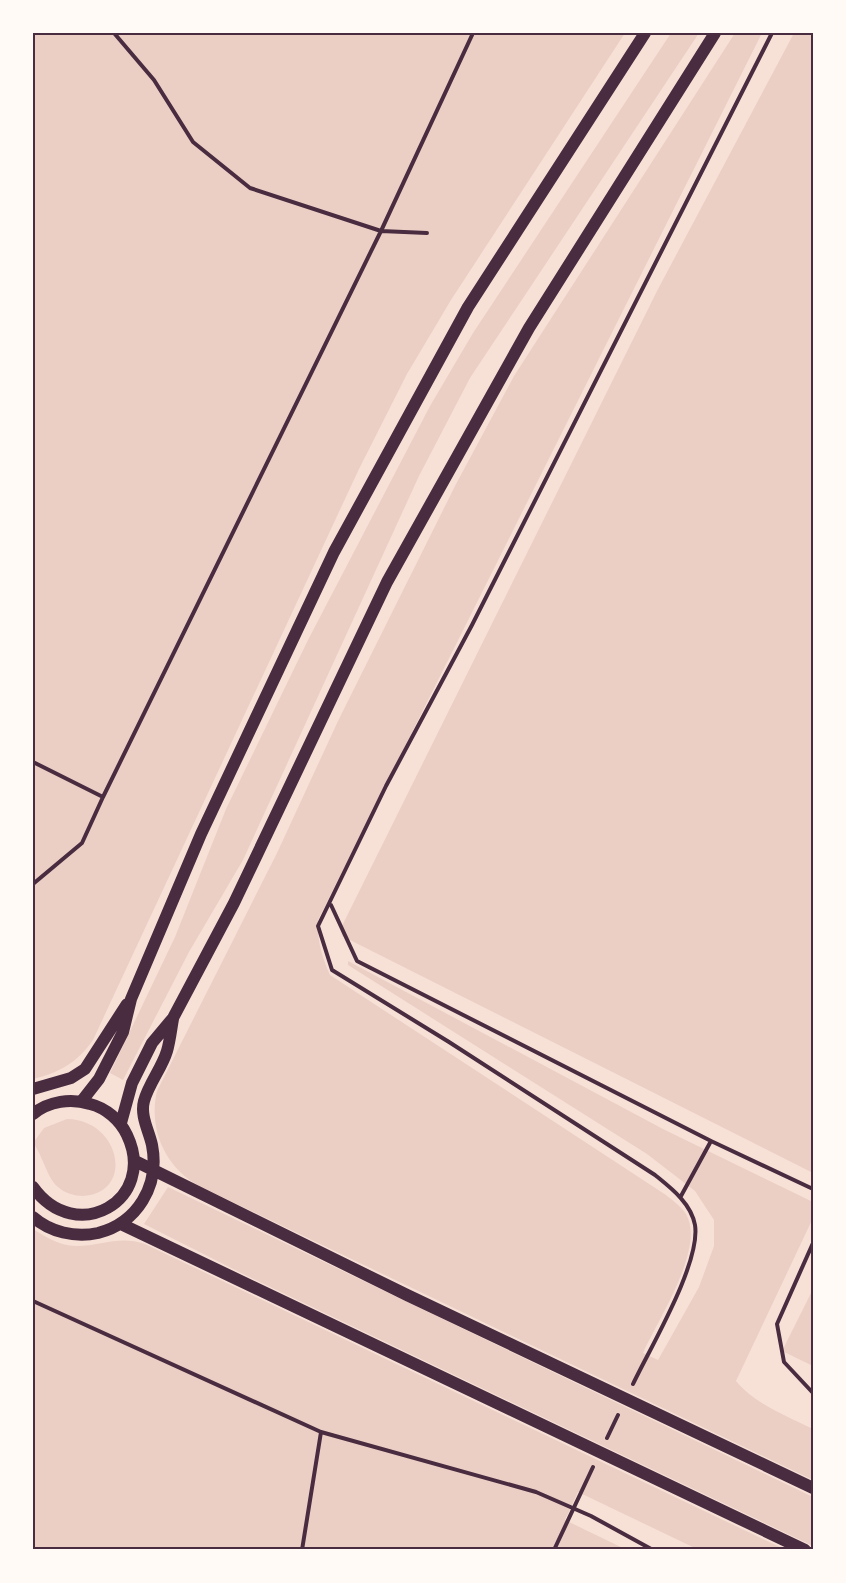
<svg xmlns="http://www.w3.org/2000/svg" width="846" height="1583" viewBox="0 0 846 1583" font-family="Spectral,serif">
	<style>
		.green { fill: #ebcfc5 }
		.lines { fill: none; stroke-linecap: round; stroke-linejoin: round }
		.path { stroke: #4a2c40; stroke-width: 4 }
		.secondary { stroke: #4a2c40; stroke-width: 12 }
		.neatline { fill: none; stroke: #4a2c40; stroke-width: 2 }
	</style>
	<rect width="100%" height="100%" fill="#f7e1d7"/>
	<path class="green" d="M33,33H625L451,300L407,374L359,469L93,1040C78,1062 59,1073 33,1079Z
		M671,33H699L470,378L419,476L243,860L189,952L123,1080L110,1073L175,937L226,809L308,640L430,406L473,333Z
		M735,33H762L318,920C317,941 322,957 330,975L666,1195C672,1200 682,1207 686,1214C706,1248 657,1321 643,1353L658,1360L699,1287L714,1246V1220L695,1191L647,1154L348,965V961L663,1129L813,1202V1218L736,1381C755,1404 787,1416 813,1429V1480L199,1186C165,1167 148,1129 157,1091L277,853L338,721L456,484L514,376Z
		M794,33H813V1173L342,936L341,928L657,291Z
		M67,1119C121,1120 135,1193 83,1196C75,1196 64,1193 58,1187C47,1178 43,1156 33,1143L44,1128Z
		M168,1187L813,1497V1546L241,1273L144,1224Z
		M33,1229C46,1237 60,1246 76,1246C101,1246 120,1235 145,1244L786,1550H699L578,1492L565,1520L627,1550H33Z
		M813,1289V1366L782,1351Z"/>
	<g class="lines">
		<path class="path" d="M114,33L154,80L193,142L250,188L381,231L427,233
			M33,762L103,797L381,231L473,33
			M33,884L82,843L103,797
			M331,905L357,961L711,1141L813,1189
			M681,1196L711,1141
			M813,1243L777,1324L784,1362L813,1393
			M33,1301L321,1432L536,1492L591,1516L653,1550
			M633,1384C650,1348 701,1263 695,1225C691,1203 671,1188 655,1175L449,1042L332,970L318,926L386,786L472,625L772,33
			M607,1438L618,1415
			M302,1550L321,1432
			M554,1550L593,1467"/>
		<path class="secondary" d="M33,1089L71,1078L85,1069L127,1004
			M81,1102L99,1079L123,1032L131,999L201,834L334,552L468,307L645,33
			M33,1114C49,1101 71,1098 90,1104C106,1108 120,1120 127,1135C158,1200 76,1247 33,1187
			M121,1123L132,1083L152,1043L173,1018L234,903L387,582L529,328L715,33
			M135,1161L407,1295L813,1488
			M33,1217C50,1232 75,1238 98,1233C137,1223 160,1186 152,1145C149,1131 140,1116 144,1101C149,1083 162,1068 167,1051C170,1041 171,1030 173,1019
			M121,1224L805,1550"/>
	</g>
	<rect width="846" height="1583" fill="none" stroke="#fffaf5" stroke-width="69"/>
	<rect x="34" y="34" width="778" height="1514" class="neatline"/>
</svg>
